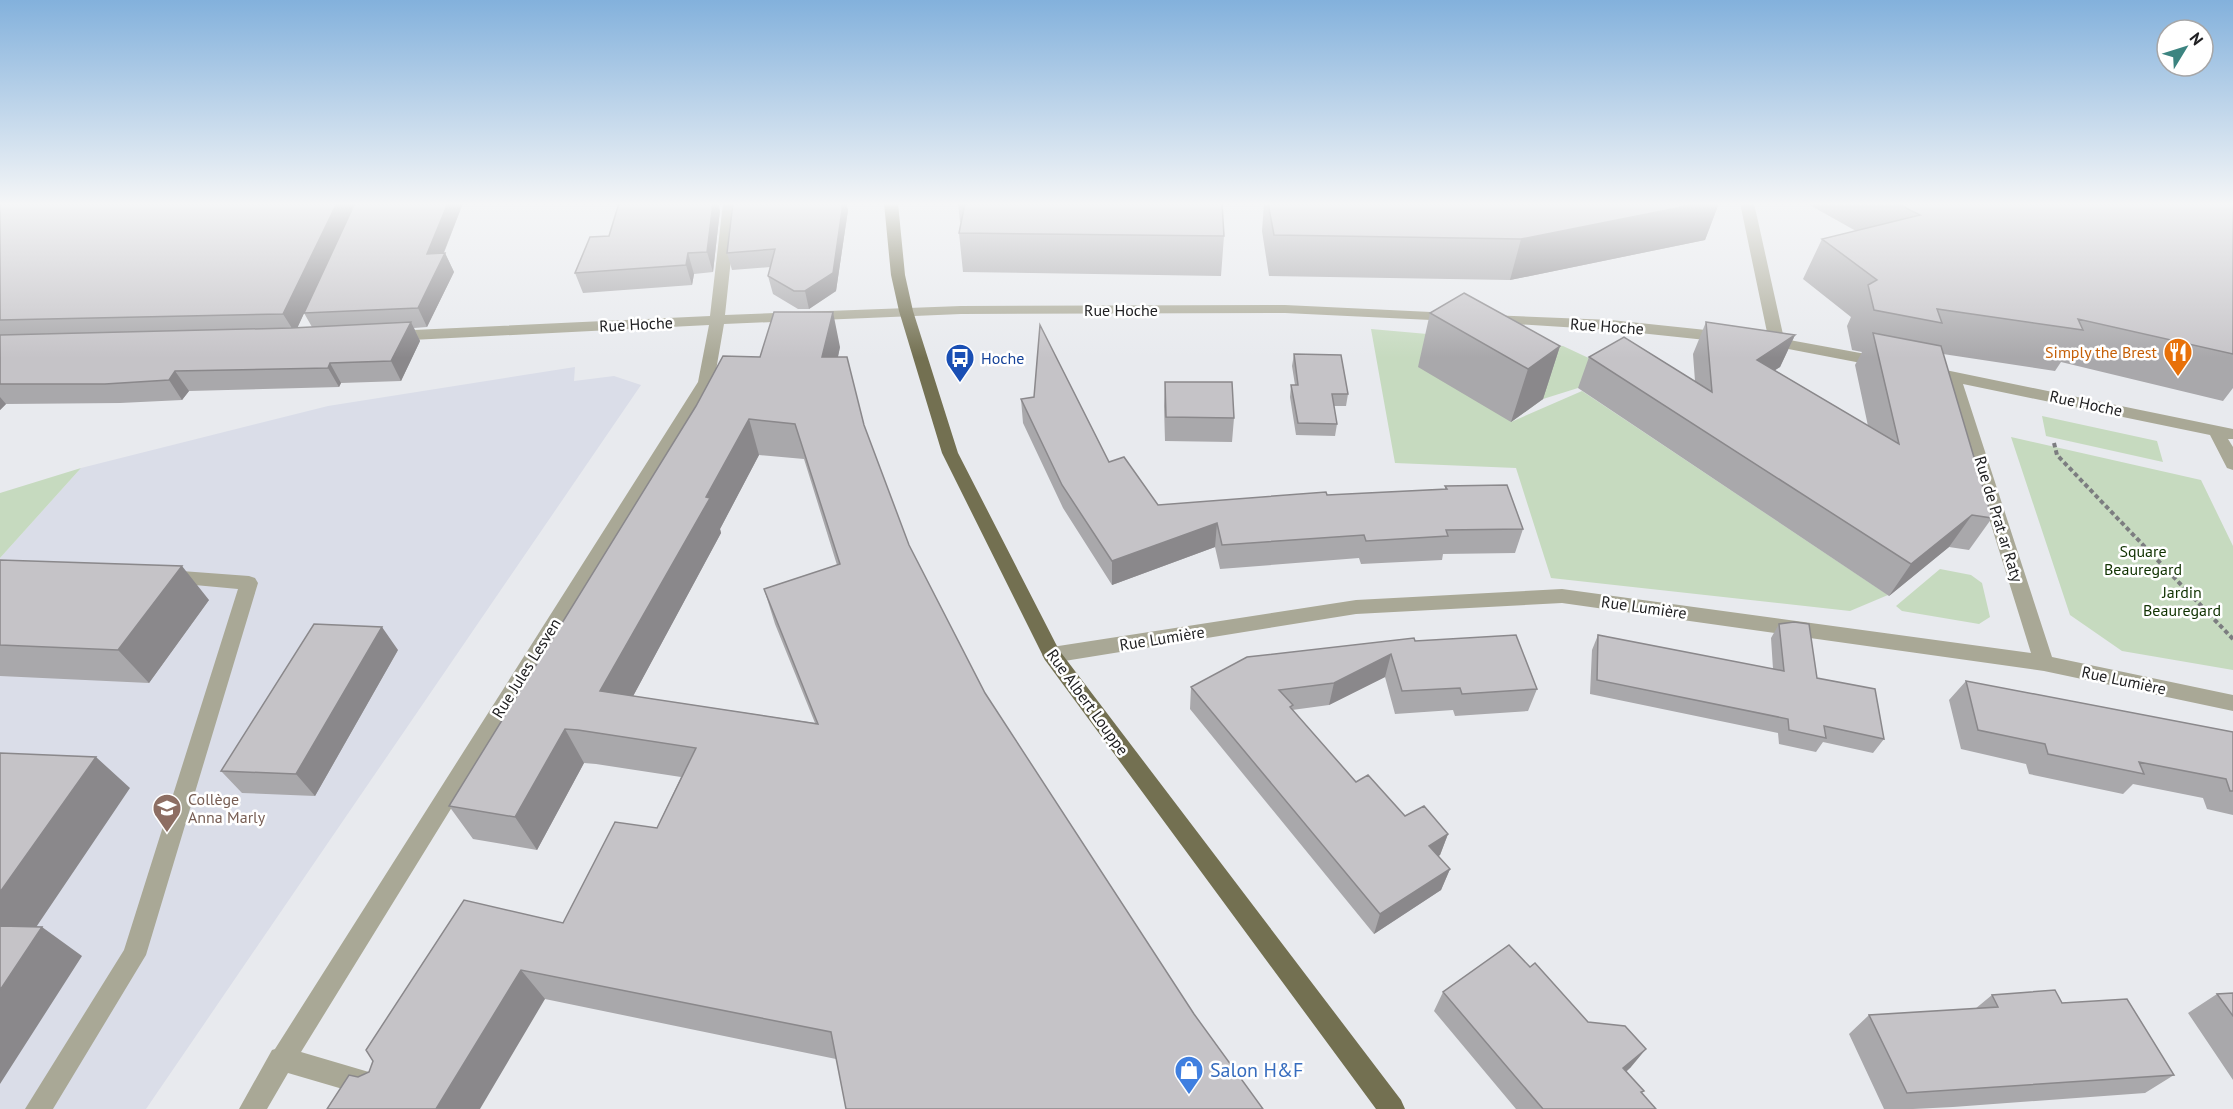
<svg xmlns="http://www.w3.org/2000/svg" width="2233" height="1109" viewBox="0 0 2233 1109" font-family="'PT Sans',sans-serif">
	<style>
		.built { fill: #dadde8 }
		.green { fill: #c6dabf }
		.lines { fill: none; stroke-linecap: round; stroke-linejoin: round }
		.path { stroke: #7c7d80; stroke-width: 4; stroke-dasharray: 4.5 3; stroke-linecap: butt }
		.minor { fill: #a9a896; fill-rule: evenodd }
		.major { fill: #737051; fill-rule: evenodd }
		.wall { fill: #a9a8ab; fill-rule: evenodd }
		.shaded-wall { fill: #8a888b }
		.building { fill: #c5c3c7; stroke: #8a888b; stroke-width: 1.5; fill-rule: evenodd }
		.labels { text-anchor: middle; stroke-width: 5; stroke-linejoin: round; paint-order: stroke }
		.street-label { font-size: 16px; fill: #202022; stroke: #fff }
		.food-label { font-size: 16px; fill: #c56008; stroke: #fff; text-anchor: end }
		.transit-label { font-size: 16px; fill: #164399; stroke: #fff; text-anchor: start }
		.park-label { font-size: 16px; fill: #103201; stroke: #fff }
		.education-label { font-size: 16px; fill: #785e54; stroke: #fff; text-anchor: start }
		.near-shop-label { font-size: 20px; fill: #366cbe; stroke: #fff; text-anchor: start }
	</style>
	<rect width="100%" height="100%" fill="#e8eaee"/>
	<path class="built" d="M575,367L574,381L614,376L641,385L146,1109H0V558L81,468L328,406Z"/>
	<path class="green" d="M1371,329L1563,346L1612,369L1578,388L1543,399L1511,422L1582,391L1888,595L1850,611L1551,578L1516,468L1395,463Z
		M2042,416L2157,441L2163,462L2046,436Z
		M2011,437L2201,480L2233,546V670L2122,651L2070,615Z
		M81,468L0,558V493Z
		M1940,569L1971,575L1982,583L1990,617L1979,624L1902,611L1896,606Z"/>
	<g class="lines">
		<path class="path" d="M2054,443L2057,455L2233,639"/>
		<path class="minor" d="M723,203H737L725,315L961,306L1285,305L1452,313L1459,317L1452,321L1285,313L961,314L724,324L714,382L301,1052L379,1075L383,1084L379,1093L370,1097L288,1073L267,1109H239L272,1050L275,1049L698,382L709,325L392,341L384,336L392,331L710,316Z
			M1740,203H1754L1784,339L1882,357L1890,362L1887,365L1882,367L1762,344L1759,341L1762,338L1768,337Z
			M1489,315L1611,320L1725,332L1733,337L1725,342L1611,330L1484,322L1482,319L1484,316Z
			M1926,366L2233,429V439H2228L2233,447V470L2227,468L2210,435L1963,384L2052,657L2233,695V711L2044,671L1562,603L1356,614L1052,663L1045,660L1042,655L1045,650L1052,647L1356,600L1562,589L2031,653L1946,380L1921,374L1918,371L1921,368Z
			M168,570L249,576L255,578L258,583L146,955L53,1109H25L124,950L238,589L162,582L159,577L162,572Z"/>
		<path class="major" d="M884,203H898L905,275L913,311L958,453L1059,650L1401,1100L1405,1109H1376L1045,660L942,453L899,311L891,275Z"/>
	</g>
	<path class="wall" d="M0,203H463L444,253H445L454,272L427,327L414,328L420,341L401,381L341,383L339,387L189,391L182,400L120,403L6,404L0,410ZM346,223L304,313L312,327L297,328Z
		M733,203H846L848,210L836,291L809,309H798L773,294L768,276L770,267L732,270L727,253Z
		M958,203H1222L1224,236L1221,276L963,272L959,233L961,222H960Z
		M1264,203H1719L1705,240L1510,280L1269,276L1262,231Z
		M1806,203H2233V388L2223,401L2061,362L2055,371L1943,354L1992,518L1969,550L1949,547L1889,596L1578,388L1589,357L1695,381L1693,354L1706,322L1795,335L1780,367L1774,370L1868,426L1855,365L1862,352L1852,350L1847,326L1851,317L1803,279L1822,239L1856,231Z
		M720,210L713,272L694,274L692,285L583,293L575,273L609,236Z
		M1430,313L1560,346L1543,399L1511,422L1418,367Z
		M840,347L838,357H847L836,1059L545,999L358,1077L369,1072L563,923L657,828L681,777L596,764L584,763L537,850L473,839L449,806L760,357ZM759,455L804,459L837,565L764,589L775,624L815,723L633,696L721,533L720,529Z
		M1294,354L1348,394L1346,406H1334L1337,424L1335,436L1296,435L1290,397L1291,385H1295L1292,366Z
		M1165,382L1234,418L1232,442L1165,441L1164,406Z
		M1021,399L1109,462L1158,505L1445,489V486L1523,529L1515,553L1443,554L1442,560L1361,564L1359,558L1220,569L1215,547L1112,585L1063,508L1023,423Z
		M0,560L209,600L149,683L0,676Z
		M1779,624L1817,678L1884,739L1873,753L1823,742L1816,752L1779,744L1778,733L1590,694L1592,650L1598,635L1773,669L1771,638Z
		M1415,641L1537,689L1528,711L1455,716L1453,710L1395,714L1385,677L1329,705L1292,710L1356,782L1405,816L1448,834L1440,855L1438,856L1450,869L1441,890L1374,934L1190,709L1191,687Z
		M398,650L315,796L242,793L221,771Z
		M1966,681L2233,732V815L2207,809L2203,798L2133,784L2123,794L2029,774L2026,764L1961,749L1949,700Z
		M1530,967L1588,1022L1631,1067L1626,1072L1644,1091L1642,1093L1656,1109H1516L1434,1011L1443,992Z
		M2233,993V1080L2188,1013L2217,994Z
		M1992,995L2062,1003L2174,1075L2145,1093L1953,1107L1913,1109H1884L1849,1034L1869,1015L1975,1009Z"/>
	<path class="shaded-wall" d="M337,203H355L295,333L283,314Z
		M448,203H463L438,267L445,253L454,272L427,327L418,308L427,254Z
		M713,203H718L720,210L713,272L707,252Z
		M841,203H846L848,210L836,291L809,309L805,291Z
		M1702,203H1719L1705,240L1510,280L1521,239Z
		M688,253L694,274L692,285L686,265Z
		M833,312L840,347L830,392L822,357Z
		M411,322L420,341L401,381L391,361Z
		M1795,335L1780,367L1742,392L1757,360Z
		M1560,346L1543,399L1511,422L1528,369Z
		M330,363L341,383L339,387L328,368Z
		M175,371L189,391L182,400L169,380Z
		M0,397L6,404L0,410Z
		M749,419L759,455L720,529L721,533L617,726L600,691Z
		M1972,515L1949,547L1889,596L1911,564Z
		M1217,523L1215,547L1112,585V561Z
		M182,566L209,600L149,683L118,650Z
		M382,627L398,650L315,796L296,774Z
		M1391,654L1385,677L1329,705L1334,683Z
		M565,729L584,763L537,850L515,817Z
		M96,757L130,788L18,954L0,941V892Z
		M1448,834L1440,855L1421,867L1429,846Z
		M1450,869L1441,890L1374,934L1380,914Z
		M42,927L82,956L0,1084V990Z
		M521,970L545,999L480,1109H436Z
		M1646,1049L1631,1067L1609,1086L1623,1068Z"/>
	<path class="building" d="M0,203H337L283,314L0,320Z
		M355,203H448L427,254L445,253L418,308L304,313Z
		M619,203H713L707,252L688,253L686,265L575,273L590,237L609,236Z
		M733,203H843L833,273L805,291H794L768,276L775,249L727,253Z
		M965,203H1222L1224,236L959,233Z
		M1268,203H1702L1521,239L1274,235Z
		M1896,203H2233V354L2078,319L2083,330L1937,309L1942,323L1874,310L1868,285L1877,280L1822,239L1920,215Z
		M1464,293L1560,346L1528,369L1430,313Z
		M774,312H833L822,357H847L864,425L909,545L985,693L1194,1014L1263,1109H846L831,1032L521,970L436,1109H327L349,1075L358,1077L369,1072L373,1061L366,1050L464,900L563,923L615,822L657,828L696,748L578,730L565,729L515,817L449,806L696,406L723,356L760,357ZM749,419L795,424L840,564L764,589L818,724L600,691L710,498L706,497Z
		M411,322L391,361L330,363L328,368L175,371L169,380L105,384H0V335L291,328Z
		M1706,322L1795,335L1757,360L1899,444L1873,333L1941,346L1992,518L1972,515L1911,564L1589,357L1624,337L1712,392Z
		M1040,325L1109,462L1124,457L1158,505L1326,492L1327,495L1447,489L1445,486L1507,485L1523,529L1446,530L1448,536L1366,541L1364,535L1222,545L1217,523L1112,561L1062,485L1021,399L1034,397Z
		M1294,354L1341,355L1348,394H1332L1337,424L1298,423L1291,385H1298Z
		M1165,382H1232L1234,418L1166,417Z
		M0,560L182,566L118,650L0,645Z
		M1794,622L1809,624L1817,678L1875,689L1884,739L1824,726L1826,738L1789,730L1788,719L1597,680L1598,635L1784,671L1779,624Z
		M314,624L382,627L296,774L221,771Z
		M1516,635L1537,689L1462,694L1460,688L1402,691L1391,654L1334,683L1279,690L1293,705L1290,707L1356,782L1368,775L1405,816L1424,806L1448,834L1429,846L1450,869L1380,914L1191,687L1247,657L1414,638L1415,641Z
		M1966,681L2233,732V791H2230L2226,779L2139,762L2144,774L2048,754L2045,744L1978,730Z
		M0,753L96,757L0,892Z
		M0,926L42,927L0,990Z
		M1509,945L1530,967L1535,963L1588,1022L1625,1026L1646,1049L1623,1068L1644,1091L1641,1092L1656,1109H1543L1443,992Z
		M2055,990L2062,1003L2127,999L2174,1075L1907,1093L1869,1015L1998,1007L1992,995Z
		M2233,993V1016L2217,994Z"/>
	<linearGradient id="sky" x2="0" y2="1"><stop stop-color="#83b1dc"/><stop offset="0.57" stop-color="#f5f6f7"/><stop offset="1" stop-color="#f5f6f7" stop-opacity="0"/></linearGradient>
	<rect width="2233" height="358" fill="url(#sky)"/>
	<defs>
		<g id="restaurant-pin" transform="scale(1.5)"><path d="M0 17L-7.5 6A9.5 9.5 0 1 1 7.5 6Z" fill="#e8710a" stroke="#fff"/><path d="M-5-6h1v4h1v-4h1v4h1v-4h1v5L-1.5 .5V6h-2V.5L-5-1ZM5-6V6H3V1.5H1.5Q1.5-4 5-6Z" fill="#fff"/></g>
		<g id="bus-pin" transform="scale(1.5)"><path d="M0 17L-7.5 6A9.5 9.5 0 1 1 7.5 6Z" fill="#1a4fb4" stroke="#fff"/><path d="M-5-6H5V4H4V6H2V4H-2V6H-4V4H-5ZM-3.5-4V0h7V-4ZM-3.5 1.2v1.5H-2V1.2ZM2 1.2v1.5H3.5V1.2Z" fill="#fff"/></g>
		<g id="school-pin" transform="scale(1.5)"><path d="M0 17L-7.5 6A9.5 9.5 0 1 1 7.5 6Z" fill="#8d6e63" stroke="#fff"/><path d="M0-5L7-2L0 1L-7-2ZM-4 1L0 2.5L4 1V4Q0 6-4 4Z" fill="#fff"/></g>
		<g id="shop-pin" transform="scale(1.5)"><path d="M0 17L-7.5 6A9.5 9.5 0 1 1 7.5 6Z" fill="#3f7fe0" stroke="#fff"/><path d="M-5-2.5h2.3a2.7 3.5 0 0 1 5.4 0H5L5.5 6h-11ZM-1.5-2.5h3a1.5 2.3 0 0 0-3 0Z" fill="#fff"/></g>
	</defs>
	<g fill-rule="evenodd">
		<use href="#restaurant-pin" x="2178" y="352"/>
		<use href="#bus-pin" x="960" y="358"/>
		<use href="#school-pin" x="167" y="808"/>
		<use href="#shop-pin" x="1189" y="1070"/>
	</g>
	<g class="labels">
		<g class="street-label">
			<text x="1121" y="316">Rue Hoche</text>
			<text transform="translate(636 324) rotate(-3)" y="6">Rue Hoche</text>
			<text transform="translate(1607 326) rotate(4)" y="6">Rue Hoche</text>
			<text transform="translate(2086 403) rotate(12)" y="6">Rue Hoche</text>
			<text transform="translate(1999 519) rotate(73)" y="6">Rue de Prat ar Raty</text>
			<text transform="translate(1644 607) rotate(8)" y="6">Rue Lumière</text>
			<text transform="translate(1162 638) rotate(-9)" y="6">Rue Lumière</text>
			<text transform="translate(526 668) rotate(-58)" y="6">Rue Jules Lesven</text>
			<text transform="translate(2124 680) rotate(12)" y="6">Rue Lumière</text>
			<text transform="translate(1088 702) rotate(54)" y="6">Rue Albert Louppe</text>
		</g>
		<g class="food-label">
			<text x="2157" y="358">Simply the Brest</text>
		</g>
		<g class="transit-label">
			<text x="981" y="364">Hoche</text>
		</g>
		<g class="park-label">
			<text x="2143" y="557">Square<tspan x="2143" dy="18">Beauregard</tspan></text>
			<text x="2182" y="598">Jardin<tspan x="2182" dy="18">Beauregard</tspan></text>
		</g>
		<g class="education-label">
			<text x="188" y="805">Collège<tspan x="188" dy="18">Anna Marly</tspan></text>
		</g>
		<g class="near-shop-label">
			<text x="1210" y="1077">Salon H&amp;F</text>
		</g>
	</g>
	<g transform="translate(2185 48) rotate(52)"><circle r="28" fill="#ffffff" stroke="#a6a6a7" stroke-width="1.5"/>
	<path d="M0-4.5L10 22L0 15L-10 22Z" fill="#3c8480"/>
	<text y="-9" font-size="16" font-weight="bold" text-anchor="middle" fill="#202022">N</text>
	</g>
</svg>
